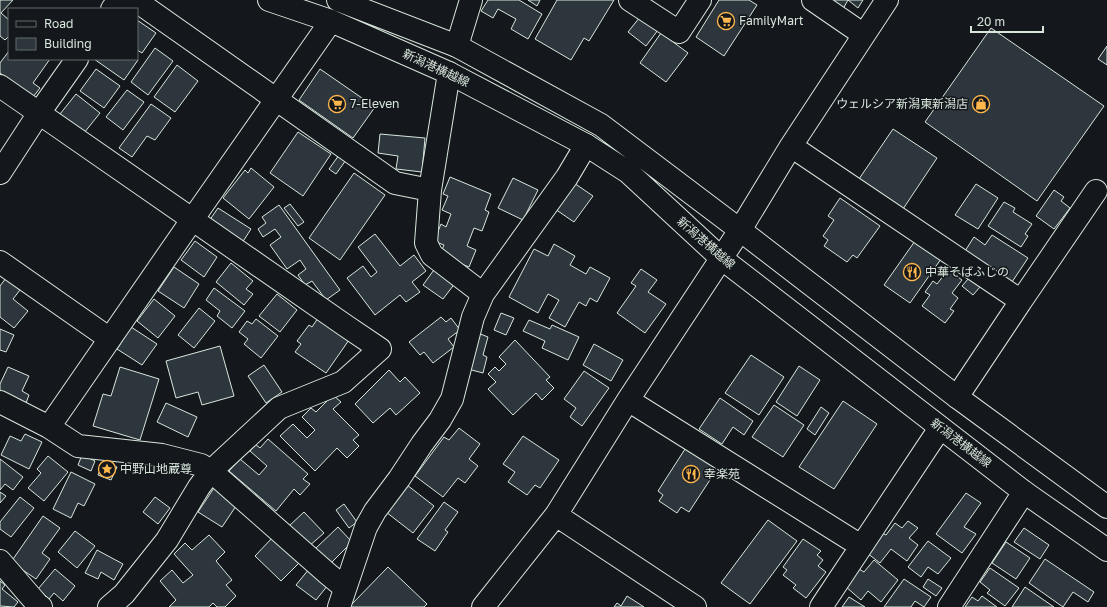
<svg xmlns="http://www.w3.org/2000/svg" width="1107" height="607" viewBox="0 0 1107 607" font-family="'Golos Text','Noto Sans JP',sans-serif">
	<style>
		.building { fill: #2c363c; stroke: #d8e6dc }
		.lines { fill: none; stroke-linecap: round; stroke-linejoin: round }
		.minor-casing { stroke: #d8e6dc; stroke-width: 24 }
		.major-casing { stroke: #d8e6dc; stroke-width: 24 }
		.minor { stroke: #14181c; stroke-width: 22 }
		.major { stroke: #14181c; stroke-width: 22 }
		.labels { text-anchor: middle; stroke-width: 3; stroke-linejoin: round; paint-order: stroke }
		.poi-label { font-size: 12px; fill: #d8e6dc; stroke: #14181c; text-anchor: start }
		.street-label { font-size: 12px; fill: #d8e6dc; stroke: #14181c }
	</style>
	<rect width="100%" height="100%" fill="#14181c"/>
	<path class="building" d="M0,0H13L1,13L9,20V36L5,40L0,36Z
		M488,0H519L542,14L528,39L511,29L516,19L498,9L493,18L481,11Z
		M528,0H540L537,6Z
		M557,0H614L589,41L584,38L571,60L535,39Z
		M719,0H749L757,5L724,56L696,37Z
		M830,0H863L858,8L848,0L843,9Z
		M640,17L658,30L646,46L628,32Z
		M137,20L156,33L142,53L137,50Z
		M991,28L1104,106L1037,201L925,122Z
		M661,33L688,53L666,82L640,63Z
		M1107,46V65L1098,59Z
		M155,48L173,61L148,95L131,82Z
		M9,51V59H50L33,83L40,88L33,97L0,73V63Z
		M94,59H136L138,60L124,80Z
		M177,65L198,81L175,112L154,97Z
		M96,69L120,86L104,108L80,91Z
		M320,69L375,107L353,138L299,100Z
		M127,90L144,102L123,130L106,117Z
		M76,94L100,113L84,133L60,114Z
		M151,104L171,118L155,140L147,136L132,157L119,148Z
		M893,129L937,158L903,209L859,179Z
		M298,132L331,154L303,196L270,173Z
		M380,134L425,138L422,172L396,169L398,156L378,153Z
		M339,155L346,160L336,174L329,169Z
		M251,168L274,187L249,219L223,198L245,170L248,173Z
		M354,173L385,195L340,260L309,238Z
		M450,177L491,194L485,210L489,212L482,231L474,228L467,246L476,250L469,267L449,259L441,252L444,245L434,241L441,224L446,227L451,214L442,210L448,196L443,194Z
		M513,178L538,190L523,220L498,208Z
		M574,183L593,196L574,222L555,209Z
		M976,184L998,198L978,229L955,215Z
		M1054,190L1064,197L1061,201L1070,208L1054,229L1036,216Z
		M840,198L880,226L857,258L853,255L847,262L824,246L828,240L823,236L834,220L828,216Z
		M1004,202L1015,208L1013,212L1032,224L1025,234L1028,236L1021,247L988,226Z
		M290,204L304,222L298,226L284,208Z
		M279,205L340,290L326,300L312,281L305,285L298,275L306,269L300,260L287,269L270,245L281,237L275,229L263,237L258,229L266,223L262,217Z
		M218,208L251,229L242,243L209,221Z
		M375,234L400,266L414,255L426,271L412,282L420,292L406,302L400,295L375,315L347,278L363,266L371,277L377,272L358,247Z
		M992,235L1028,258L1012,282L965,251L974,237L985,245Z
		M195,241L217,257L204,277L181,260Z
		M915,241L941,259L910,303L884,285Z
		M554,244L575,256L570,265L586,274L590,267L610,278L597,302L590,298L586,306L579,302L565,327L549,318L559,300L548,294L538,313L509,297L534,249L548,256Z
		M231,263L253,281L246,289L253,294L244,305L216,282Z
		M174,267L199,284L184,308L158,291Z
		M436,267L456,282L443,299L423,285Z
		M641,269L657,280L648,292L666,304L645,333L617,313L636,286L631,283Z
		M948,270L962,280L952,293L958,298L950,309L954,311L945,323L922,306L930,295L925,292L933,281L937,284Z
		M6,278L20,290L13,299L28,311L14,328L0,317V286Z
		M969,278L980,287L973,295L962,286Z
		M214,288L245,311L232,328L217,316L220,311L206,300Z
		M277,294L297,310L280,332L259,316Z
		M154,299L175,316L158,338L137,321Z
		M199,308L215,321L194,348L178,335Z
		M501,313L514,318L506,335L494,330Z
		M441,317L446,322L451,318L460,330L448,339L454,347L433,363L424,352L420,355L409,342Z
		M318,318L349,340L326,373L295,352L301,344L297,341L309,325L312,327Z
		M256,319L278,336L261,358L244,344L248,339L239,332L247,321L252,324Z
		M529,320L550,329L552,325L579,337L568,360L542,348L545,341L523,331Z
		M131,327L157,344L142,365L117,349Z
		M0,329L14,335L6,352L0,350Z
		M478,333L488,337L483,355L487,357L483,373L468,369Z
		M515,340L550,377L546,380L554,388L542,400L536,393L513,415L488,389L496,382L488,374L495,367L499,371L506,364L499,357Z
		M594,344L623,360L611,381L583,365Z
		M220,346L234,396L202,405L198,392L176,398L166,361Z
		M751,355L784,377L759,415L725,393Z
		M264,365L282,392L266,403L248,376Z
		M799,366L820,380L797,416L776,402Z
		M8,367L29,376L22,391L29,395L26,403L0,391V384Z
		M120,367L159,379L140,440L93,426L103,394L111,396Z
		M389,370L400,382L405,377L420,393L396,415L390,408L373,423L355,404Z
		M584,371L609,388L582,426L570,417L576,408L564,399Z
		M333,395L341,402L333,409L359,435L353,440L359,446L347,458L337,448L315,471L280,436L293,424L307,438L315,430L302,417L311,408L316,412Z
		M720,398L753,421L744,435L733,427L722,444L699,429Z
		M843,401L877,424L834,489L799,467Z
		M166,403L197,417L188,437L157,422Z
		M774,405L804,425L783,457L752,437Z
		M821,407L829,413L815,435L807,429Z
		M459,428L480,444L469,459L478,466L465,483L458,478L443,497L415,476L444,437L449,440Z
		M25,434L42,442L29,469L1,455L10,436L21,441Z
		M523,436L559,460L540,488L535,485L527,495L508,482L515,472L503,464Z
		M268,439L308,474L303,479L310,484L300,495L294,489L276,511L229,471L240,459L259,475L267,466L250,451L255,444L260,448Z
		M687,446L719,466L689,512L681,507L677,513L659,501L663,495L658,491Z
		M82,455L95,461L91,471L78,465Z
		M48,456L68,472L44,501L28,488L41,473L37,469Z
		M0,459L23,477L13,490L5,484L0,490Z
		M104,461L117,467L111,480L98,475Z
		M71,472L95,484L84,506L78,503L71,518L53,509Z
		M407,485L434,506L413,533L386,512Z
		M214,488L238,503L222,527L198,512Z
		M0,492L6,496L0,503Z
		M966,493L981,503L964,527L976,534L962,553L936,534Z
		M20,497L34,508L11,537L0,529V522Z
		M155,497L170,508L158,524L143,512Z
		M444,502L458,512L445,530L448,532L435,551L417,539Z
		M344,504L357,522L349,528L336,510Z
		M304,512L324,533L308,547L289,526Z
		M43,516L60,528L42,553L50,559L36,579L11,562Z
		M768,520L797,541L750,604L721,583Z
		M908,521L918,528L909,538L918,545L907,561L891,549L880,563L867,553L882,533L886,535L895,523L902,528Z
		M338,527L352,542L330,564L315,549Z
		M1024,528L1049,545L1040,559L1014,542Z
		M75,531L95,546L77,568L58,552Z
		M209,535L225,552L216,561L232,580L226,585L236,596L225,607H217L213,603L209,607H169L176,600L160,581L172,570L183,583L193,575L174,554L185,543L192,550Z
		M273,537L299,563L281,581L255,556Z
		M803,539L821,551L817,555L823,560L818,566L826,572L806,598L793,588L796,585L783,575L787,570L783,567Z
		M928,541L951,558L938,574L928,567L921,577L908,567Z
		M1006,542L1030,558L1016,579L992,563Z
		M97,550L123,564L114,580L101,572L98,579L85,573Z
		M1045,559L1094,592L1088,602L1073,592L1063,607L1029,583Z
		M874,560L898,580L881,602L868,591L861,600L845,586L859,569L864,572Z
		M388,567L427,604L424,607H351L350,606Z
		M990,568L1019,588L1005,606L987,593L990,590L980,582Z
		M55,569L75,586L63,601L54,593L49,599L38,589Z
		M309,569L328,585L316,600L296,585Z
		M904,579L931,597L924,607L915,601L911,607H884Z
		M928,579L942,588L936,596L923,587Z
		M0,581L5,585L2,589L18,602L14,607L0,606Z
		M1025,587L1054,607H1012Z
		M627,596L644,607H614L617,603L621,606Z
		M982,596L997,607H965L972,597L978,601Z
		M849,597L865,607H842Z"/>
	<g class="lines">
		<g class="minor-casing">
			<path id="minor" d="M135,0L395,183L430,190
				M630,0L679,32L700,0
				M813,0L864,35
				M112,9L119,0
				M457,46L471,0
				M449,73L430,190L426,243L432,255L483,294
				M0,86L346,326L380,349L343,382L279,408L211,471L199,487L167,540L124,594L109,607
				M791,146L1021,301L957,397
				M0,173L39,113L77,59
				M0,262L110,339
				M1021,301L1096,191
				M628,400L861,546
				M0,402L49,427L78,446L162,455L201,465L211,471L328,574L345,588
				M49,427L192,220L331,21
				M556,515L695,607
				M0,561L38,605L41,607
				M339,607L366,527L375,511L399,479L422,444L440,420L452,399L473,317L483,294L567,177L586,145
				M483,607L556,515L628,400L740,230L791,146L887,0
				M821,607L940,428
				M949,607L1024,492"/>
		</g>
		<g class="major-casing">
			<path id="major" d="M269,0L331,21L449,73L586,145L628,172L721,258L1024,492L1107,550
				M338,0L457,46L601,125L740,230L957,397L1107,507"/>
		</g>
		<use href="#minor" class="minor"/>
		<use href="#major" class="major"/>
	</g>
	<defs>
		<g id="supermarket-ring" transform="scale(0.9)"><circle r="9.5" fill="#14181c" stroke="#ffb74d" stroke-width="1.5"/><path d="M-6-5.5h2.5l.6 2H6L4.5 2H-2.5L-4.4-4H-6ZM-1.5 3.2a1.3 1.3 0 1 0 .1 0ZM3 3.2a1.3 1.3 0 1 0 .1 0Z" fill="#ffb74d"/></g>
		<g id="shop-ring" transform="scale(0.9)"><circle r="9.5" fill="#14181c" stroke="#ffb74d" stroke-width="1.5"/><path d="M-5-2.5h2.3a2.7 3.5 0 0 1 5.4 0H5L5.5 6h-11ZM-1.5-2.5h3a1.5 2.3 0 0 0-3 0Z" fill="#ffb74d"/></g>
		<g id="restaurant-ring" transform="scale(0.9)"><circle r="9.5" fill="#14181c" stroke="#ffb74d" stroke-width="1.5"/><path d="M-5-6h1v4h1v-4h1v4h1v-4h1v5L-1.5 .5V6h-2V.5L-5-1ZM5-6V6H3V1.5H1.5Q1.5-4 5-6Z" fill="#ffb74d"/></g>
		<g id="sight-ring" transform="scale(0.9)"><circle r="9.5" fill="#14181c" stroke="#ffb74d" stroke-width="1.5"/><path d="M0-6L1.8-2.2L6-1.7L2.9 1.2L3.7 5.4L0 3.3L-3.7 5.4L-2.9 1.2L-6-1.7L-1.8-2.2Z" fill="#ffb74d"/></g>
	</defs>
	<g fill-rule="evenodd">
		<use href="#supermarket-ring" x="726" y="21"/>
		<use href="#supermarket-ring" x="337" y="104"/>
		<use href="#shop-ring" x="981" y="104"/>
		<use href="#restaurant-ring" x="912" y="272"/>
		<use href="#sight-ring" x="107" y="469"/>
		<use href="#restaurant-ring" x="691" y="474"/>
	</g>
	<g class="labels">
		<g class="poi-label">
			<text x="739" y="25">FamilyMart</text>
			<text x="350" y="108">7-Eleven</text>
			<text x="968" y="108" text-anchor="end">ウェルシア新潟東新潟店</text>
			<text x="925" y="276">中華そばふじの</text>
			<text x="120" y="473">中野山地蔵尊</text>
			<text x="704" y="478">幸楽苑</text>
		</g>
		<g class="street-label">
			<text transform="translate(436 68) rotate(25)" y="4">新潟港横越線</text>
			<text transform="translate(706 243) rotate(41)" y="4">新潟港横越線</text>
			<text transform="translate(961 443) rotate(37)" y="4">新潟港横越線</text>
		</g>
	</g>
	<rect x="8" y="8" width="130" height="52" fill="#14181c" stroke="#626a69"/>
	<rect x="16" y="21" width="20" height="6" fill="#14181c" stroke="#626a69"/>
	<text x="44" y="28" font-size="12" fill="#d8e6dc">Road</text>
	<rect x="16" y="38" width="20" height="12" fill="#2c363c" stroke="#626a69"/>
	<text x="44" y="48" font-size="12" fill="#d8e6dc">Building</text>
	<path d="M971 26v6h72v-6" fill="none" stroke="#d8e6dc" stroke-width="2"/>
	<text x="977" y="26" font-size="12" fill="#d8e6dc" stroke="#14181c" stroke-width="3" paint-order="stroke">20 m</text>
</svg>
